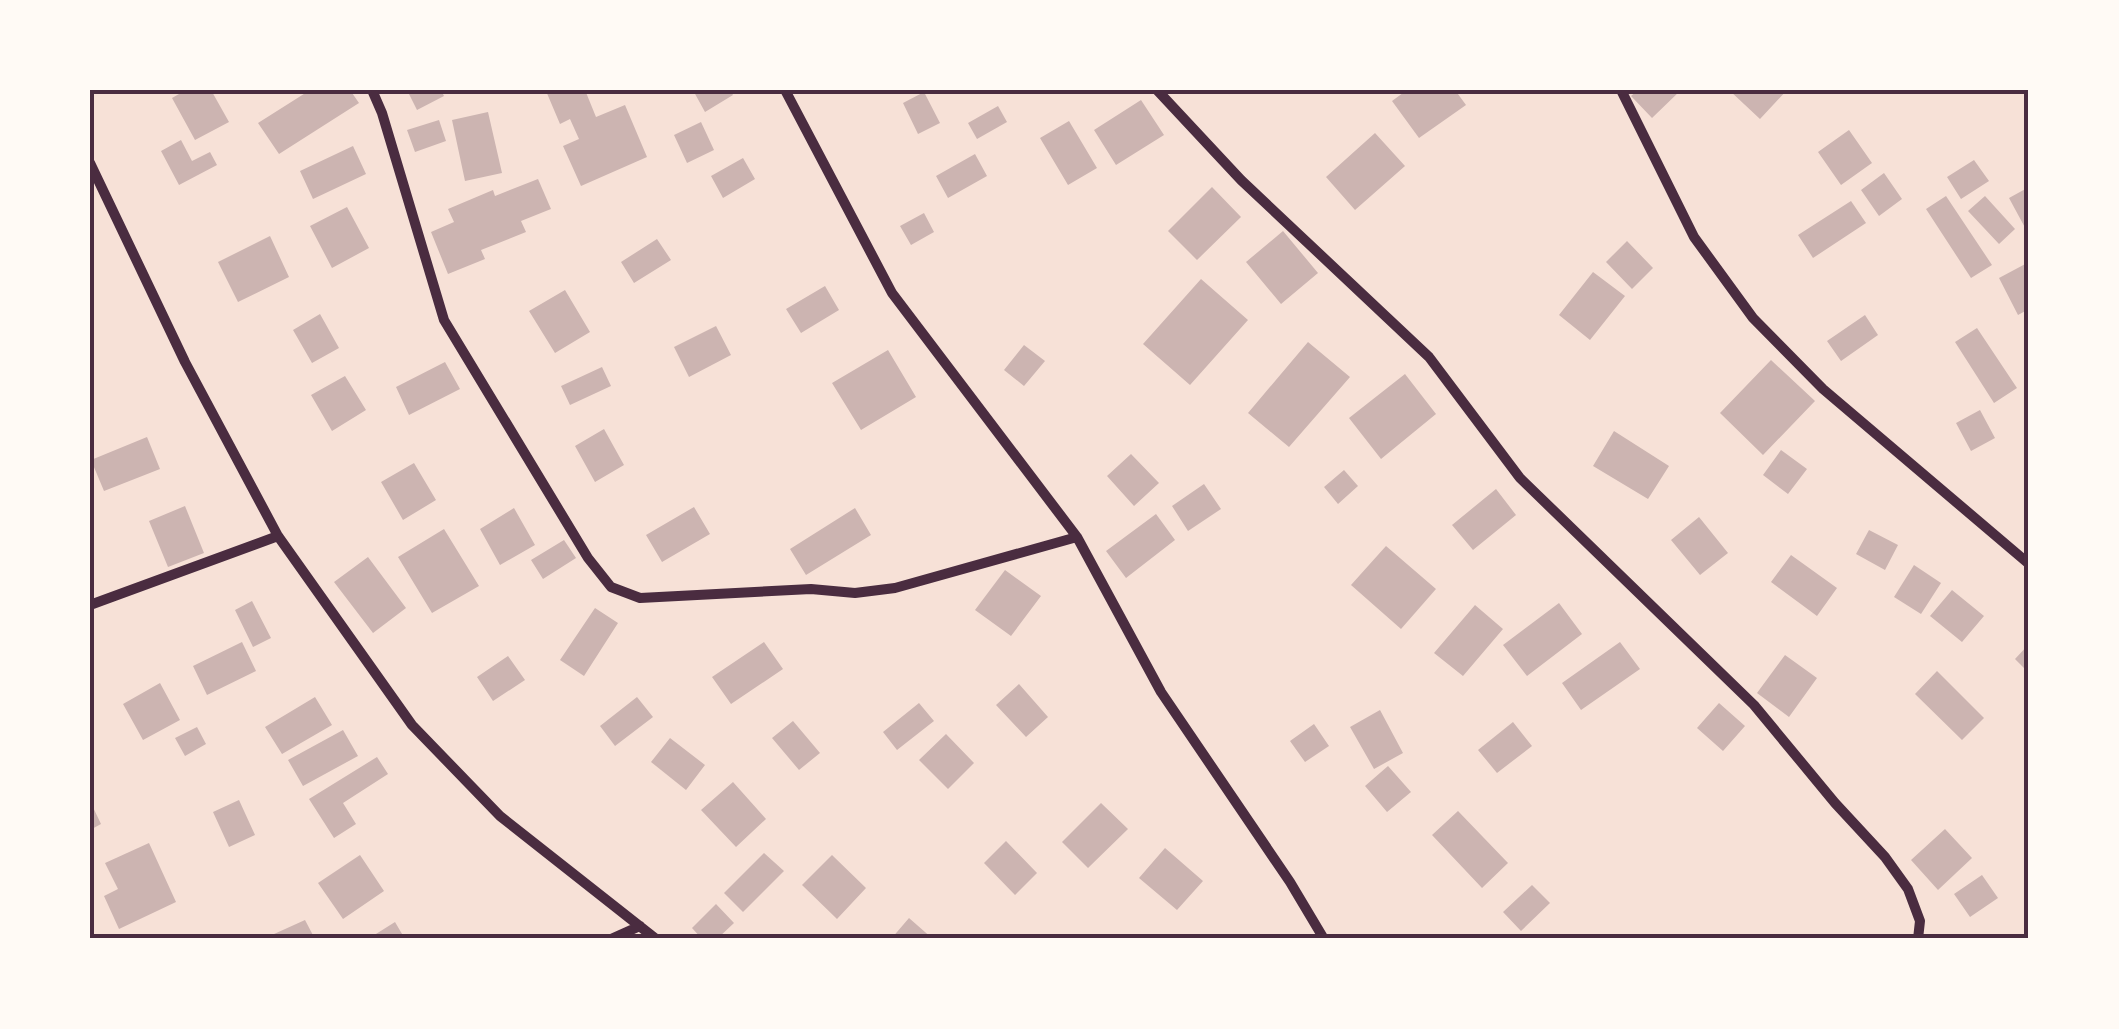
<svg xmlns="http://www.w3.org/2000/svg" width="2119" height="1029" viewBox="0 0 2119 1029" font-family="'Golos Text',sans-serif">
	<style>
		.building { fill: #ccb4b1 }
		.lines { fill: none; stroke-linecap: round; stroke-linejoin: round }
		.minor { stroke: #4a2c40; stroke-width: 10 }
		.neatline { fill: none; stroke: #4a2c40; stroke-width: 4 }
	</style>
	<rect width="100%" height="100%" fill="#f7e1d7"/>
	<path class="building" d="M186,90H211L229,122L195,140L172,98Z
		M306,90H350L359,103L279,154L258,123L307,92Z
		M407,90H441L444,96L417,110Z
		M548,90H585L596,117L625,105L647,157L581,186L563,146L579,139L570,119L560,124L546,91Z
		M698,90H730L733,95L705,112L694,92Z
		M1407,90H1455L1466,105L1419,138L1392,101Z
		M1638,90H1681L1652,118L1631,96Z
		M1729,90H1787L1760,119Z
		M924,92L940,123L918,134L903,103Z
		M1141,100L1164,135L1116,165L1094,130Z
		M998,106L1007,122L977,139L968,123Z
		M488,112L502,173L465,181L452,120Z
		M439,120L446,141L415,152L407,130Z
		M1069,121L1097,168L1068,185L1040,138Z
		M701,122L714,150L687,163L674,135Z
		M1849,130L1872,163L1841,185L1818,152Z
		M1375,133L1405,166L1355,210L1326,177Z
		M181,140L192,161L210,152L217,165L179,185L161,151Z
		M353,146L366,174L313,199L300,171Z
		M975,154L987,176L948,198L936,176Z
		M743,158L755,179L723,198L711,176Z
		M1974,160L1989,181L1961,199L1947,177Z
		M1884,173L1902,199L1879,216L1861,190Z
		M538,179L551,209L521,221L526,232L481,250L485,259L448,274L431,232L454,222L448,209L493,190L495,196Z
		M1212,187L1241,217L1197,260L1168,231Z
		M2029,187V235L2009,198Z
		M1946,196L1992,265L1971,278L1926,209Z
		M1985,196L2015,229L1999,244L1968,211Z
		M1851,201L1866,223L1813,258L1798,235Z
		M347,207L369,248L332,268L310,226Z
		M924,213L934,232L911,245L900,226Z
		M1283,231L1318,273L1281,304L1246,262Z
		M270,236L289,277L238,302L218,262Z
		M657,239L671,260L634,283L621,262Z
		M1627,241L1653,268L1632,289L1606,262Z
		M2029,262V309L2018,315L1999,278Z
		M1593,272L1625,296L1590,340L1559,315Z
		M1201,279L1248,320L1190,385L1143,344Z
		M825,286L839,310L801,333L786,309Z
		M565,290L590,332L555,353L529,311Z
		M320,314L339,348L312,363L293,330Z
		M1865,315L1878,335L1841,361L1827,341Z
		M716,326L731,355L689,377L674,347Z
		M1977,328L2017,388L1994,403L1955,342Z
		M1308,342L1350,377L1289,447L1248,413Z
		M1024,345L1045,361L1024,386L1004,370Z
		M888,350L916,397L861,430L832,383Z
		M1771,360L1815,401L1763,455L1720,413Z
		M445,362L460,389L409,415L396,387Z
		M602,367L611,386L570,405L561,386Z
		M1405,374L1436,414L1381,459L1349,418Z
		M345,376L366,410L332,431L311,395Z
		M1980,410L1995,438L1971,451L1956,423Z
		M604,429L624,465L595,482L575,446Z
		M1614,431L1669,466L1648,499L1593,466Z
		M147,437L160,469L104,491L91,460Z
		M1781,450L1807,469L1788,494L1763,475Z
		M1131,454L1159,483L1134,506L1107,476Z
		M414,463L436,500L403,520L381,482Z
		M1344,470L1358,486L1338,504L1324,487Z
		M1204,484L1221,509L1188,531L1172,506Z
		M1496,489L1516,515L1473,550L1452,525Z
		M185,506L204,553L168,567L149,521Z
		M694,507L710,534L662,562L646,535Z
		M514,508L535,545L500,565L480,529Z
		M855,508L871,535L806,575L790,549Z
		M1156,514L1175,540L1126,578L1106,551Z
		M1699,517L1728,553L1700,575L1671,540Z
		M444,529L479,586L432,613L398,557Z
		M1869,530L1898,545L1885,570L1856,554Z
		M564,540L576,558L543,579L531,560Z
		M1386,546L1436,589L1401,629L1351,585Z
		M1791,555L1837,588L1817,616L1771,582Z
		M368,557L406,608L373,633L334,582Z
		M1914,565L1941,583L1921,614L1894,597Z
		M1005,570L1041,596L1011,636L975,610Z
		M1952,590L1984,616L1962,642L1930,616Z
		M252,601L271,638L253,647L235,610Z
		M1559,603L1582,634L1527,676L1503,645Z
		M1475,605L1503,629L1463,676L1434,653Z
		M595,608L618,623L584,676L560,660Z
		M242,642L256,671L207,695L193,666Z
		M764,642L783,669L731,704L712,677Z
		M1620,642L1640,669L1581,710L1562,683Z
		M2029,644V673L2015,659Z
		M1785,655L1817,678L1789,717L1757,693Z
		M508,656L525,680L493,701L477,677Z
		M1937,671L1984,718L1962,740L1915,694Z
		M160,683L180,720L143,740L123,704Z
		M1019,684L1048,717L1026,737L996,705Z
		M315,697L332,725L282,754L265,727Z
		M637,697L653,717L615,746L600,726Z
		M919,703L934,721L897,750L883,732Z
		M1719,703L1745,726L1723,751L1697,728Z
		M1380,710L1403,753L1374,769L1350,727Z
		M793,721L820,753L799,770L772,738Z
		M1513,722L1532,746L1497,773L1478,750Z
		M1314,724L1329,746L1305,762L1290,741Z
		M197,727L206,744L185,756L175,738Z
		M343,730L358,756L303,786L288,760Z
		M946,734L974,763L948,789L919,760Z
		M670,738L705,765L686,790L651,762Z
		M377,757L388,774L343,803L356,824L334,838L309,799Z
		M1388,766L1411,792L1387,812L1365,786Z
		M733,782L766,819L736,847L701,810Z
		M239,800L255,835L229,847L213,812Z
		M90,801L101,824L90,830Z
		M1101,803L1128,829L1088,868L1062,842Z
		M1458,811L1508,863L1482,888L1432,835Z
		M1945,829L1972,858L1938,890L1911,860Z
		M1006,841L1037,873L1015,895L984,863Z
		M149,843L176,902L119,929L104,896L118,889L105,863Z
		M1165,848L1203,881L1177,910L1139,878Z
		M764,853L784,871L743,912L724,893Z
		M360,855L384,891L343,919L318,883Z
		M832,855L866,888L837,919L802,885Z
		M1982,875L1998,898L1970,917L1954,894Z
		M1532,885L1550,903L1521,931L1503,912Z
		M716,904L734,923L717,939H702L692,928Z
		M909,918L933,939H891Z
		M305,920L315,939H263Z
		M395,922L405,939H368Z"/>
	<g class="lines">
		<path class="minor" d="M372,90L382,113L444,320L588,558L611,587L640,598L811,589L855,593L895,588L1077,537
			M785,90L892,293L1077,537L1161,692L1290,882L1324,939
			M1157,90L1241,180L1429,357L1520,478L1754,705L1835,803L1885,857L1908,889L1920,921L1918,939
			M1621,90L1694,237L1753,318L1823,389L2029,564
			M90,163L185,362L278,536L412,725L500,816L656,939
			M90,605L278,536
			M611,939L640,926"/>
	</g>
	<rect width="2119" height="1029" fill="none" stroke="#fffaf5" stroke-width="185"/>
	<rect x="92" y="92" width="1934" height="844" class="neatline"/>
</svg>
